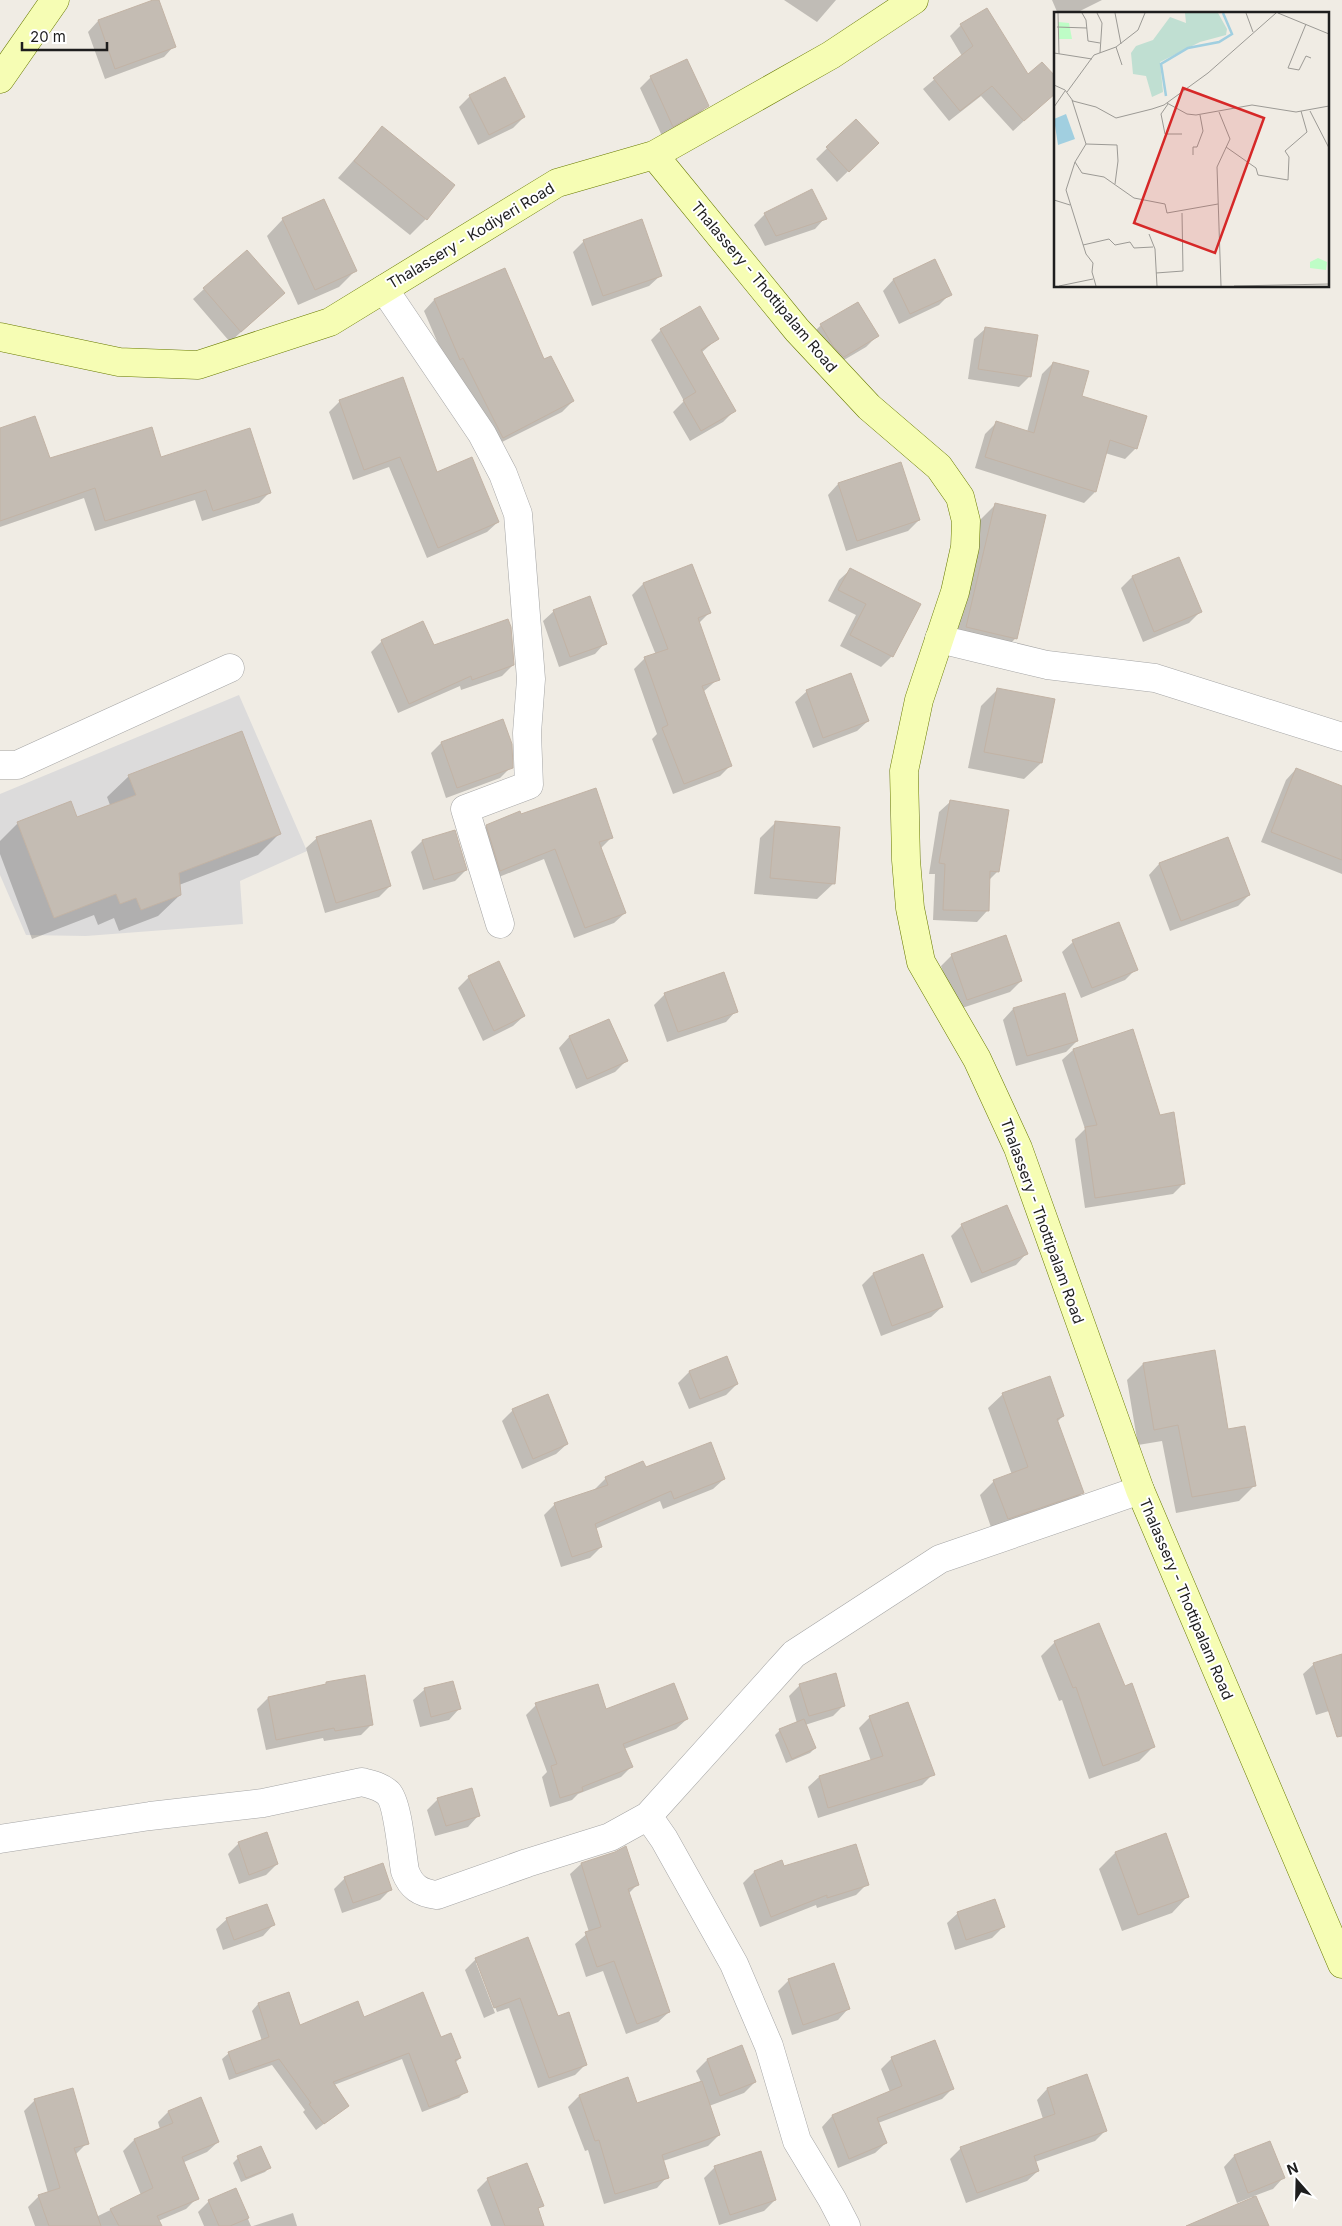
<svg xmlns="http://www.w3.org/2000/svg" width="1342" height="2226" viewBox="0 0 1342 2226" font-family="Inter,sans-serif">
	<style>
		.residential { fill: #dcdbdb }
		.shadow { fill: #0003 }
		.building { fill: #c4bcb3; stroke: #c2b3a5 }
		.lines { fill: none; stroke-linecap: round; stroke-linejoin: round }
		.street-casing { stroke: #a5a5a5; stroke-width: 29 }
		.secondary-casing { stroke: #687a00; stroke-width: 29 }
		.street { stroke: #fff; stroke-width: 28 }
		.secondary { stroke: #f6fdb4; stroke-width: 28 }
		.labels { text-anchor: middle; stroke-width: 4; stroke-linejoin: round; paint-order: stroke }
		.street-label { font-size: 15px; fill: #1e1e1e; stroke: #fff }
		.inset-river { fill: none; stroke: #a1cfe0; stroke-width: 2.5 }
		.inset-road { fill: none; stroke: #9c9a95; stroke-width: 1 }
		.view { fill: #d62828; fill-opacity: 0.15; stroke: #d62828; stroke-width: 2.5 }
		.inset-edge { fill: none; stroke: #1e1e1e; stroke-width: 2.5 }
	</style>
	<rect width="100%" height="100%" fill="#f0ece4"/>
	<path class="residential" d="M239,695L307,851L240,881L243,924L86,936L26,935L0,875V794Z"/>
	<path class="shadow" d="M158,0L174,46L164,57L105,79L88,32L98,21Z
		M784,0H836L817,22Z
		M1052,0H1102L1074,14H1058Z
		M987,10L1027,76L1051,96L1013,131L981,96L949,121L923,89L962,56L950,36L961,25Z
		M651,77L707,106L696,117L662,136L640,88Z
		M470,96L524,117L513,128L478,145L459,107Z
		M856,120L877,143L837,182L816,159Z
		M382,128L426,219L410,235L338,178Z
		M765,214L825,218L815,229L765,246L754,225Z
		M283,219L356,270L339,287L298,305L267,236Z
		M584,241L660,276L649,286L592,306L573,252Z
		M934,260L950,294L939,305L899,324L883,291L893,280Z
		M504,270L543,361L573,401L562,412L492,447L449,369L424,311L434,300Z
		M204,289L284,293L230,342L193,299Z
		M821,325L877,336L866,347L832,367L810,336Z
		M985,329L1030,376L1019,387L968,379L974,339Z
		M661,330L717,339L701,353L734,411L723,422L690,441L673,412L684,401L651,340Z
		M1053,363L1081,397L1136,448L1125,459L1105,453L1095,492L1084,503L975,468L985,434L996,423L1027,432L1042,374Z
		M340,401L436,473L498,522L487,532L427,558L389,467L353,480L329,412Z
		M0,429L49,459L160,458L270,492L259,503L202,521L195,500L95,531L84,498L0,527Z
		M900,464L919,520L908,531L846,551L828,495L838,484Z
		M995,505L1016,638L999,654L951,643L979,521Z
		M1178,558L1200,612L1189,623L1143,642L1121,588L1132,577Z
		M692,565L710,612L699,623L718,679L703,692L731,765L720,776L673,794L652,739L657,734L634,669L645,658L656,655L632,595L643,584Z
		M850,570L892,656L881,667L840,646L856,615L828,601L839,580Z
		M554,611L605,643L595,654L559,667L543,621Z
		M382,641L433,646L513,665L502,676L461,690L460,686L398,713L371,652Z
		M850,675L868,721L857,731L813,748L795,702L806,692Z
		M997,690L1041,763L1024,779L968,768L981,706Z
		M441,743L511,767L500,778L446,798L431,753Z
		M1296,769L1342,790V874L1261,842L1286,780Z
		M129,776L279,834L258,855L179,885L180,895L158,916L119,931L114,918L98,925L94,915L32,939L0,854V841L18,823L77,819L110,805L107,797Z
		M950,802L998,871L988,881L987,911L977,922L933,920L935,874H929L939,812Z
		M521,816L612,837L600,849L625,913L614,923L574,938L544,859L489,881L476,837L487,826Z
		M776,822L834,883L817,899L754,894L760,838Z
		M317,838L390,886L379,897L325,913L306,848Z
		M1227,839L1249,895L1238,906L1170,931L1149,875L1159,864Z
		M422,841L466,870L455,881L423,890L411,852Z
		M1073,942L1136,969L1125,980L1081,998L1062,952Z
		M952,955L1021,981L1010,992L956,1010L941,966Z
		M469,977L524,1016L513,1026L483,1041L458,988Z
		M665,994L736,1011L726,1022L667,1042L654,1005Z
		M1013,1009L1077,1041L1066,1052L1016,1066L1003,1020Z
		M609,1020L626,1061L615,1072L576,1089L559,1048L569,1037Z
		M1073,1050L1159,1116L1184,1183L1173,1194L1085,1208L1075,1139L1085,1129L1062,1060Z
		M962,1225L1026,1254L1016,1265L971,1283L951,1236Z
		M922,1256L942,1307L931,1317L881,1336L862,1285L873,1274Z
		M1214,1351L1227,1431L1255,1485L1239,1501L1176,1513L1162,1441L1138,1445L1127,1380L1143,1364Z
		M727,1358L737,1384L726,1395L689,1409L678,1383L689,1372Z
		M1003,1394L1063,1416L1057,1422L1082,1493L1068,1507L993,1533L980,1495L994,1481L1012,1475L988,1408Z
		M513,1410L567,1444L556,1454L522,1469L502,1421Z
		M645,1469L724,1479L713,1489L663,1509L660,1501L595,1529L601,1547L590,1558L561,1567L544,1515L555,1504L596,1491L595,1489L606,1478Z
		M1055,1642L1124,1688L1153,1747L1139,1761L1089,1779L1062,1700L1059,1701L1041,1656Z
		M1342,1655V1707L1316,1715L1303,1674L1314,1664Z
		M452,1682L459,1709L449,1720L420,1727L413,1700L424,1690Z
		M327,1683L372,1724L361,1735L324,1741L323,1738L266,1750L257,1709L268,1698L324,1686Z
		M800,1685L844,1705L833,1716L805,1725L815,1748L810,1753L786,1763L775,1735L780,1730L797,1723L789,1696Z
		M536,1705L605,1711L687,1719L676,1729L624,1749L631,1767L621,1777L578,1794L572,1800L550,1807L542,1777L547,1772L526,1715Z
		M870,1717L933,1774L922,1785L818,1818L808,1787L819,1777L871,1761L859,1728Z
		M438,1799L478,1816L468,1827L435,1836L427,1810Z
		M239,1843L277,1864L266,1875L239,1884L228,1854Z
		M615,1853L637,1885L628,1894L669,2012L658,2022L626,2034L603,1971L586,1977L575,1944L589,1932L570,1874L581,1864Z
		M1115,1853L1188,1896L1172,1913L1122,1931L1099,1869Z
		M781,1862L784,1868L867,1884L856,1895L817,1908L816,1905L760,1927L743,1883L754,1872Z
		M345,1878L391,1889L380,1900L342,1913L334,1889Z
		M958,1913L1003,1927L992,1938L955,1950L947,1923Z
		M227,1919L273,1925L263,1936L223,1950L216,1929Z
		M476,1959L557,2017L586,2064L575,2075L538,2088L509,2008L497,2012L478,1963H476L495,2013L484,2018L465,1970Z
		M789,1980L848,2009L838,2020L792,2035L778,1991Z
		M258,2004L299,2026L363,2019L441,2038L460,2058L455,2063L466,2091L459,2098L422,2112L402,2059L334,2085L348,2105L316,2130L303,2112L305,2110L272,2065L229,2080L222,2059L229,2053L262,2041L252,2011Z
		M742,2047L755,2082L744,2093L709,2106L719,2135L708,2146L663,2161L667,2177L657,2188L604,2204L588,2150L585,2151L568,2107L579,2096L627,2079L636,2104L701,2082L696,2071L707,2060Z
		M892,2058L952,2089L942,2099L878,2123L886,2143L875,2153L838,2168L822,2127L832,2116L890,2092L881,2069Z
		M1047,2089L1105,2131L1095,2141L1035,2162L1038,2171L1027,2181L966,2203L950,2159L961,2148L1043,2119L1037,2100Z
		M35,2100L87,2143L75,2155L96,2217L141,2195L123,2151L134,2140L160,2129L158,2122L168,2112L218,2142L207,2152L182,2163L197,2198L186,2209L158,2221L160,2226H35L28,2207L39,2196L48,2193L24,2111Z
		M1270,2143L1283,2178L1273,2189L1254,2196L1268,2226H1214L1253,2199L1252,2197L1237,2203L1224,2167L1234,2156Z
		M238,2158L270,2167L265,2172L241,2182L233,2163Z
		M715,2167L775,2200L764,2211L719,2225L704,2178Z
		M488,2179L542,2205L537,2210L542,2226H491L477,2190Z
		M235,2189L251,2226H204L198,2212L209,2201Z
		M293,2213L297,2226H253Z"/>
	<path class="building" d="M153,0H159L176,47L115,69L98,20Z
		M987,8L1028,74L1042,62L1056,77V93L1024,121L992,86L960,111L933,78L973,46L960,24Z
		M687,59L709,106L673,127L650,76Z
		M505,77L525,117L489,135L469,95Z
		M856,119L879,143L849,172L826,147Z
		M382,126L455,185L427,220L354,161Z
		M812,189L827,219L776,236L764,213Z
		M324,199L357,271L315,290L282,218Z
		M642,219L662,276L603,296L583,240Z
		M247,250L285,293L241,332L203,288Z
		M935,259L952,295L910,314L893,279Z
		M505,268L544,359L551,356L574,401L503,438L463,358L460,360L434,299Z
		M858,302L879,336L844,357L833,346L820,324Z
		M700,306L719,339L701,350L736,411L701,431L683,400L696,392L660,329Z
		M985,327L1038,335L1031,377L978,369Z
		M1053,362L1089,371L1082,396L1147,416L1137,449L1110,440L1096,492L985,457L996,421L1034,433Z
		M403,377L437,472L472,457L499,522L438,548L400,457L364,470L339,400Z
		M35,416L50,458L152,427L161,457L250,428L271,493L213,511L206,490L105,521L95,488L0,521V428Z
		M901,462L920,520L857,541L838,483Z
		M995,503L1046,515L1017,639L966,627Z
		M1179,557L1202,612L1154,632L1132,576Z
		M692,564L711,613L698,618L720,680L702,686L732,766L684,784L662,728L668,725L644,657L668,649L643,583Z
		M850,568L921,604L893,657L850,635L866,604L838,590Z
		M590,596L607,644L570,657L553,610Z
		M508,619L511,627L514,665L472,680L471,676L409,704L381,640L423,621L434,645Z
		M851,673L869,721L823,738L806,690Z
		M997,688L1055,699L1042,763L984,752Z
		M503,719L512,744L513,768L457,788L441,742Z
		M242,731L281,834L179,873L181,895L141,910L136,898L120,904L116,894L54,918L17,822L71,801L77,817L136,795L128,775Z
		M1296,768L1342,786V860L1271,832Z
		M596,788L613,838L599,842L626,913L585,928L555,849L500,871L486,825L520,811L521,814Z
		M950,800L1009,810L999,872L990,871L989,911L943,910L945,864L939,863Z
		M371,820L391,886L336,903L316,837Z
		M775,821L840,827L835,884L770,878Z
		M455,830L467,870L434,880L422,840Z
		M1228,837L1250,895L1181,921L1159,863Z
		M1119,922L1138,970L1092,988L1072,940Z
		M1006,935L1022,981L967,1000L951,954Z
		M499,961L525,1016L494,1031L468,976Z
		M724,972L738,1012L678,1032L664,993Z
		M1065,993L1078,1041L1027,1056L1013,1008Z
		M609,1019L628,1061L587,1079L569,1036Z
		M1133,1029L1160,1115L1174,1112L1185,1184L1095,1198L1085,1127L1097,1125L1073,1049Z
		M1007,1205L1028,1254L982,1273L961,1224Z
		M923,1254L943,1307L892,1326L873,1273Z
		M1215,1350L1228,1429L1245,1426L1256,1486L1192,1497L1178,1425L1154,1430L1143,1363Z
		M727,1356L738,1384L700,1399L689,1371Z
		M1050,1376L1064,1416L1057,1419L1084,1493L1008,1519L993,1480L1028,1467L1002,1393Z
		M548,1394L568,1444L533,1459L512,1409Z
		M711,1442L725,1479L674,1499L671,1491L595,1524L602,1547L572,1557L554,1503L608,1485L605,1477L643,1461L646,1467Z
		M1099,1623L1125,1686L1132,1683L1155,1747L1103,1766L1076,1687L1073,1688L1054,1641Z
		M1342,1654V1736L1337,1737L1313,1663Z
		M836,1673L845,1706L809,1716L799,1684Z
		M365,1675L373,1725L335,1731L334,1728L276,1740L268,1697L326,1684V1682Z
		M453,1681L461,1709L431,1717L424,1688Z
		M674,1683L688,1719L623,1744L633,1767L582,1787L583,1791L560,1798L551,1766L557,1764L535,1703L598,1684L606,1709Z
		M908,1702L935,1775L828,1808L819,1776L883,1756L869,1716Z
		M804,1719L816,1748L792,1759L779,1729Z
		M472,1788L480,1816L446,1826L437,1798Z
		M267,1832L278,1864L249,1875L238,1842Z
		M1166,1833L1189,1897L1138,1915L1115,1852Z
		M856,1844L869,1885L827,1898V1895L771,1917L754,1871L782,1860L784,1866Z
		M626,1846L639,1885L628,1889L670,2012L637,2024L614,1961L597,1967L585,1932L601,1927L581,1863L615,1852Z
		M383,1863L392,1890L353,1903L344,1877Z
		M995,1899L1005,1927L966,1940L957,1912Z
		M267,1904L275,1925L234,1940L226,1918Z
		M528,1937L558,2016L569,2012L587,2065L549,2078L520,1998L494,2008L475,1958Z
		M834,1963L850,2009L803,2025L788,1979Z
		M289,1992L300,2025L358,2001L364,2017L423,1992L441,2037L451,2033L461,2058L455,2060L468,2092L429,2107L409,2053L333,2082L349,2106L324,2124L309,2104L311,2103L279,2059L236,2074L228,2052L269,2037L258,2003Z
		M935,2040L954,2089L877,2118L887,2143L849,2159L832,2115L902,2086L891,2057Z
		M742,2045L756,2082L720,2096L707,2059Z
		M1087,2074L1107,2131L1034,2156L1039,2171L977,2193L960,2147L1055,2114L1047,2088Z
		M628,2077L637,2103L702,2081L720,2135L662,2155L669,2178L615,2194L599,2140L595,2141L579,2095Z
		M73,2088L89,2144L74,2148L101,2226H49L38,2195L60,2188L34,2099Z
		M201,2097L219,2142L182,2157L199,2199L157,2216L162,2226H119L110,2209L153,2188L134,2139L173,2123L168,2111Z
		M1270,2141L1285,2178L1248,2193L1234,2155Z
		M261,2146L271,2168L246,2178L237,2156Z
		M761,2151L776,2200L730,2215L714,2166Z
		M527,2163L544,2206L538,2208L544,2226H505L487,2178Z
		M236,2188L249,2218L230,2226H219L208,2200Z
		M1256,2196L1269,2226H1186Z"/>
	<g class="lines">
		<g class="street-casing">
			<path id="street" d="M384,289L482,434L503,474L518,514L531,679L527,733L529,785L465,809L500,924
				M939,639L1047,665L1155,678L1342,737
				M0,765H17L230,668
				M648,1816L664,1839L734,1964L769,2046L797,2141L832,2199L846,2226
				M0,1839L150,1816L263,1803L362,1782C372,1785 380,1786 388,1793C398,1803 402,1855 405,1871C411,1887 420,1893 437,1895L527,1863L610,1837L648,1816L794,1654L940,1559L1140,1490"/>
		</g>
		<g class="secondary-casing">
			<path id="secondary" d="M0,79L55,0
				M654,155L797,330L869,407L939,467L960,497L966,521L965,547L955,592L919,700L904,771L906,860L910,908L921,962L977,1059L1018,1148L1140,1490L1342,1964
				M0,337L119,362L198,365L330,322L557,183L654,155L831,55L914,0"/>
		</g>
		<use href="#street" class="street"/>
		<use href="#secondary" class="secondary"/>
	</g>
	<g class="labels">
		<g class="street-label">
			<text transform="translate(471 236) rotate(-31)" y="5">Thalassery - Kodiyeri Road</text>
			<text transform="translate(764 287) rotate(50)" y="5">Thalassery - Thottipalam Road</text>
			<text transform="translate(1042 1221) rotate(70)" y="5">Thalassery - Thottipalam Road</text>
			<text transform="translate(1186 1599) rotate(67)" y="5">Thalassery - Thottipalam Road</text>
		</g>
	</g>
	<g transform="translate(1054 12)">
		<rect width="275" height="275" fill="#f0ece4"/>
		<path d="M131,1H164L173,17L172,23L146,30L106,50L109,80L98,85L92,64L79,62L77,41L82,34L99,28L116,5L132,11Z" fill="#c0dfd2"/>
		<path d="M4,10L15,11L18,27H5ZM264,246L273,250L272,258L256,256V250Z" fill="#befdc6"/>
		<path d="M12,102L21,127L4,133L0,107Z" fill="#a1cfe0"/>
		<path class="inset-river" d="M112,84L107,52L134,36L165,30L178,22L169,1"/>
		<path class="inset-road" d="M4,1L5,42M28,1L32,8L34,29L46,31M43,1L48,11L46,41M61,1L67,32M192,1L199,20M224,1L275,22M252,12L234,56L245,58L252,44L257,46M3,15L33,16M62,35L68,53M0,41L38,47M0,73L11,78L19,89L42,95L62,106L98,97L110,93L154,61L222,1M13,80L40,43L62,35L84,18L91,1M18,88L32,132L21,150L12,178L32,242L39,251L38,260L42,274M113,91L133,102L142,103L198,93L242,100L275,94M114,92L107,102L111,122H128M0,95L11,79M256,99L275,136M165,100L176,127L163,155L167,274M32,132L63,133L64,149L61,172M172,135L202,156L204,163L234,168L235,145L231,139L253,120L247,99M139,143V135H143L149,119L146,103M21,150L28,161L50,165L80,186L111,192L113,201L164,192M0,188L16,193M95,222L101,237L103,274M29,233L55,227L61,233L76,230L80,236L99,235M102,261L129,259L128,201M5,274L39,267M180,274L275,272"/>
		<path class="view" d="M129,76L210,106L161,241L80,211Z"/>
		<rect width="275" height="275" class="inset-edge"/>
	</g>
	<g transform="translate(1297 2181) rotate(340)" stroke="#ffffff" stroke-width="4" paint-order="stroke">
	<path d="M0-4L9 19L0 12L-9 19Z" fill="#1e1e1e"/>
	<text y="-8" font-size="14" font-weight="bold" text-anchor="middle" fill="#1e1e1e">N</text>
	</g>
	<path d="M22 42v8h85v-8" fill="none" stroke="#1e1e1e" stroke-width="2.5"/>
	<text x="30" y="42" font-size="15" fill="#1e1e1e" stroke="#ffffff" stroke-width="4" paint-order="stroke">20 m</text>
</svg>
